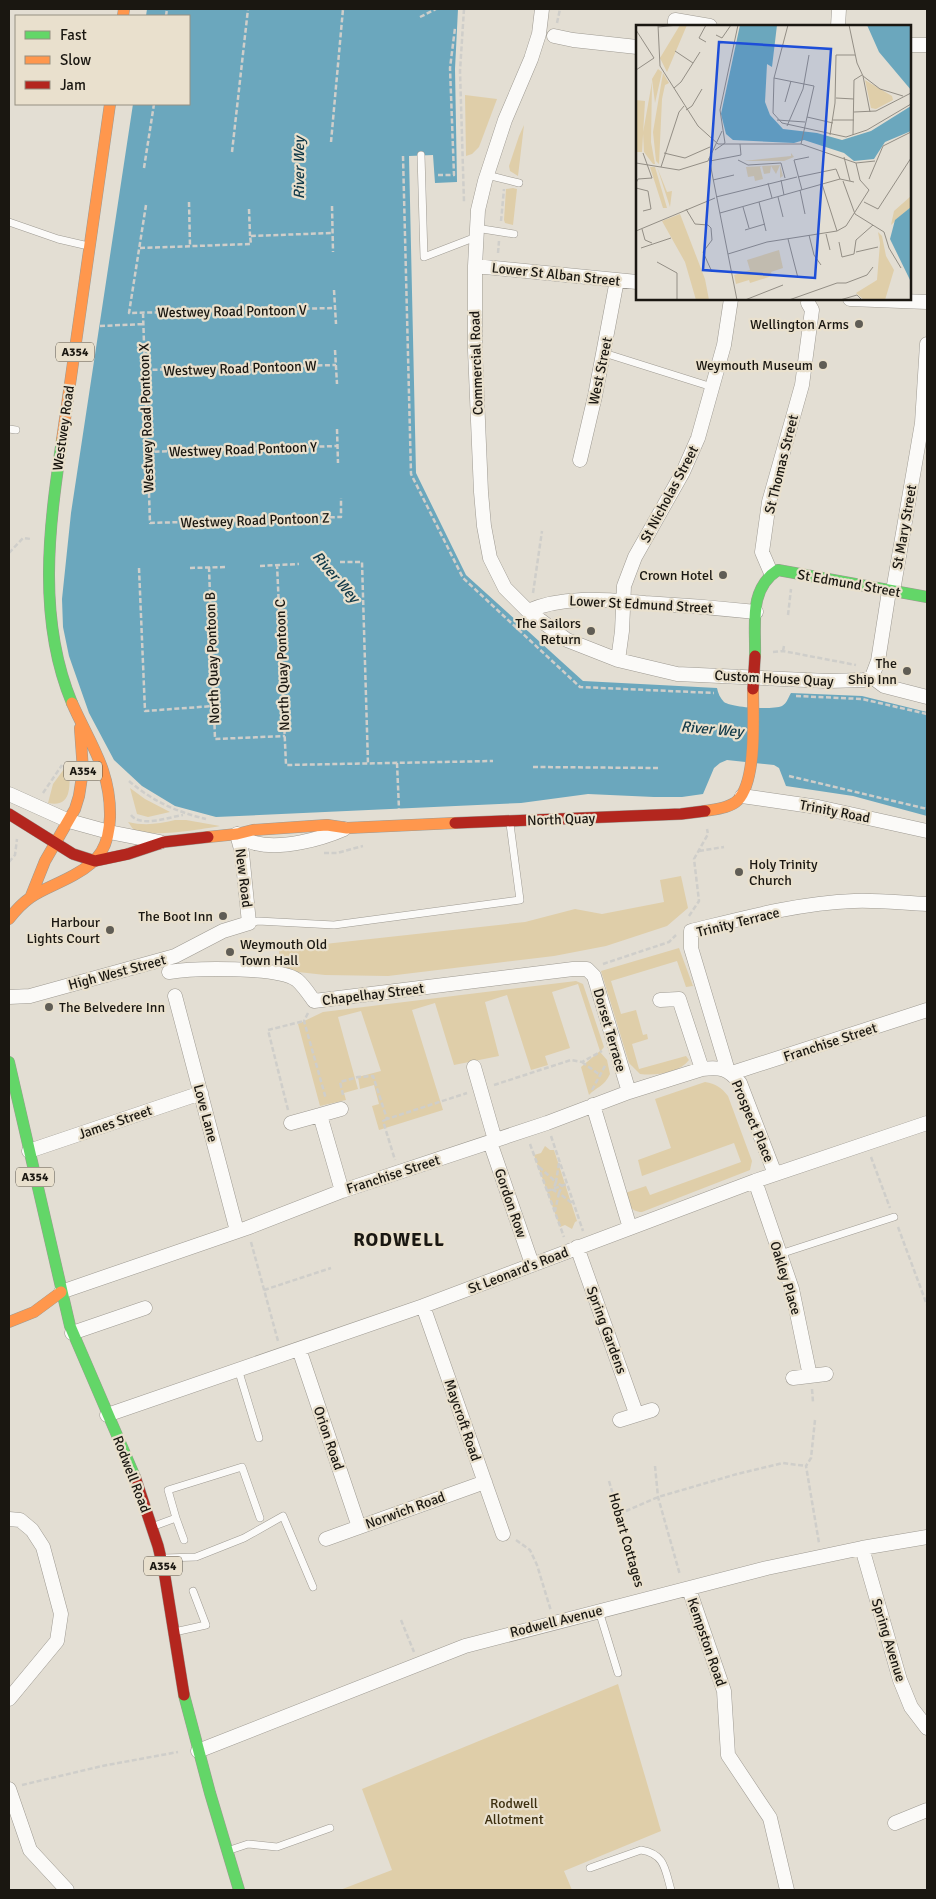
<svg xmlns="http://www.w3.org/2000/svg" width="936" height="1899" viewBox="0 0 936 1899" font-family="Signika,sans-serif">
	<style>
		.green { fill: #dfcea9 }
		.water { fill: #6ba7bd }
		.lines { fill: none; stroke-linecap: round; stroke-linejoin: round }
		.lane-casing { stroke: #9e9a92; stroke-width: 8 }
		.street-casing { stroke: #9e9a92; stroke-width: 15 }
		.fast-casing { stroke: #9e9a92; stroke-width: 12 }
		.slow-casing { stroke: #9e9a92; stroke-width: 12 }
		.jam-casing { stroke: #9e9a92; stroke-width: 12 }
		.path { stroke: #cfceca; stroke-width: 2.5; stroke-dasharray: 5 2.5; stroke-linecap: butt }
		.lane { stroke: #fbfaf8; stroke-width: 7 }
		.street { stroke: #fbfaf8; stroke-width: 14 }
		.fast { stroke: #63d668; stroke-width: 11 }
		.slow { stroke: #ff974d; stroke-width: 11 }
		.jam { stroke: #b3261e; stroke-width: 11 }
		.jam-bridge-casing { stroke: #9e9a92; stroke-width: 12; stroke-linecap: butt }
		.jam-bridge { stroke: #b3261e; stroke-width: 11 }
		.poi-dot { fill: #605d55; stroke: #e9e0cd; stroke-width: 2 }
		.labels { text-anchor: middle; stroke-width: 4.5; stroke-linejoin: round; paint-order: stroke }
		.shield { fill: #e9e0cd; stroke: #585349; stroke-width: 1 }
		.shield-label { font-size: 12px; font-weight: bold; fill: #1a1711 }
		.street-label { font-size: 14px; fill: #1a1711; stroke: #e9e0cd }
		.poi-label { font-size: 14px; fill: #1a1711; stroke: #e9e0cd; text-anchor: end }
		.park-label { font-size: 14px; fill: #3d2f0f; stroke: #e9e0cd }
		.water-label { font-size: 15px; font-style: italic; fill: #113948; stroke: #e9e0cd }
		.district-label { font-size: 19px; font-weight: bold; letter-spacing: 1px; fill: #1a1711; stroke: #e9e0cd }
		.inset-road { fill: none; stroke: #938e85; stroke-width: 1 }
		.view { fill: #1d4ed8; fill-opacity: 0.15; stroke: #1d4ed8; stroke-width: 2.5 }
		.inset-edge { fill: none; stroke: #1a1711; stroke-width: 2.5 }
	</style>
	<rect width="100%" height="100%" fill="#e3ded3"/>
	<path class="green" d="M465,95L497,99L479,147L472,154L466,156Z
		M524,125L518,176L510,171L509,166L519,136Z
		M513,188L517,189L513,225L505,223L504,220L506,189Z
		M70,768C69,785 73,808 48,803L53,784L64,769Z
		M130,788L145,799L170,812L148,817L137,814Z
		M175,820H186L220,826C203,829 146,839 133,829C131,827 130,824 128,822C145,826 158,824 175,820Z
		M681,876L688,908L667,926L606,946L554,956L388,976L325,975L280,970L279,949L525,922L575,909L602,914L664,902L660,880Z
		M679,948L693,986L686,987L677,961L611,981L621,1014L636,1010L643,1035L647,1034L648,1039L632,1044L639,1069L686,1056L689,1060C679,1073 656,1076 640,1074L629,1063L601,971Z
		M576,981L583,984L604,1047L600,1052L607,1060L610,1074C604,1087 596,1087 589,1095L581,1067L600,1051L578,984L552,992L570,1048L545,1056L548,1065L531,1070L507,995L485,1002L499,1056L454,1065L435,1003L412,1010L443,1110L379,1130L372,1106L379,1104L374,1085L360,1089L358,1077L381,1071L361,1011L338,1017L358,1089L344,1093L346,1100L320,1106L298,1024L323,1012Z
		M705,1082C716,1084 721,1087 728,1096L752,1161L750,1170L642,1212C630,1212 628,1203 625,1193L646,1186L650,1195L741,1162L734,1143L642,1176L638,1160L671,1148L655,1099Z
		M545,1146L550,1150H554L577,1221L575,1222L572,1229L565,1225L560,1227L534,1155L541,1153Z
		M618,1684L661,1831L564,1871L572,1890H340L392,1870L362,1789Z"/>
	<path class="water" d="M147,9H458L455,69L457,182L435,183L433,155L409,156L416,473L466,575L583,681L717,688C718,693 720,698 724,702C732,708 773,710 782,706C787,703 788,698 791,693L862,696L927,712V816L853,796L786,786L779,768L774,765L727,760L720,763L714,768L703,794L682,797H654L588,794L521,803L216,817L175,806L142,786L114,760L89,713L69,656L63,627L62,599L71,513L133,104H189V16H146Z"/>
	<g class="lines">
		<g class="lane-casing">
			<path id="lane" d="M421,155L424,257L476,237
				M487,175L519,183
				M9,222L58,239L84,245
				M476,228L514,234
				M604,353L712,387
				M9,429L16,430
				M249,923L258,921L334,925L520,900L510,824
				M780,1254L894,1217
				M238,1369L259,1438
				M176,1518L184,1540
				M157,1525L176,1518L168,1490L242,1467L260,1518
				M165,1558L196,1557L244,1538L283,1516L313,1587
				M599,1611L618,1673
				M179,1631L206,1625L193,1591
				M233,1849L248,1844L277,1847L330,1828
				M590,1868L641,1850C665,1854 665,1869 671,1890"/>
		</g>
		<g class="street-casing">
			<path id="street" d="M542,9L539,34L531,59L505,120L485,181L478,210L475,266V350L481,492L484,526L490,558L505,588L528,611L567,640L618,660L677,674L828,681L864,680L872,677
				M675,26V20L710,26
				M838,26L839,9
				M554,36L573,40L637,47
				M910,45H927
				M475,266L637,282
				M850,299L927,302
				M580,460L595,396L617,280
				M771,573L762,552L769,502L802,385L812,310L808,303
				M893,591L922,423L927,344
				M528,611C564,595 607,600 645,603C682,605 719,608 756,612
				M618,660L622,631L624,586L635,557L683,472L698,438L724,345L731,299
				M872,677L878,661L889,591
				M872,677L884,686L927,697
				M9,794L69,821L109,832L160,842
				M742,796L818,807L927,831
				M237,834C243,837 249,842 255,843C281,850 321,839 344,829
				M169,972C192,968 279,966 297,980C303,985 309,994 314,1001L573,969H587L594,976L629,1092
				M175,996L237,1231
				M9,997L30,996L175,956L223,931L249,923L242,853L237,834
				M660,1000L679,999L702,1069
				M474,1067L495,1140
				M728,1071L691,948V931C744,918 799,903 854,901C878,900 903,903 927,904
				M732,1073L927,1010
				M593,1105L630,1228
				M320,1115L341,1109
				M291,1123L320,1115L342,1191
				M490,1142L532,1264
				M29,1151L201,1093
				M755,1181L792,1289L810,1376
				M577,1247L636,1413
				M61,1292L247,1228L342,1191L547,1123L629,1092L702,1069C721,1067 728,1068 740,1083L775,1174
				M423,1306L503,1534
				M72,1333L145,1308
				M299,1349L359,1527
				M793,1378L826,1374
				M107,1415L423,1306L755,1181L927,1123
				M620,1420L652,1410
				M9,1519L20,1520L32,1530L43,1547L61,1614L57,1641L9,1699
				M326,1539L485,1482
				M862,1548L900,1680L911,1707L927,1728
				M689,1589L724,1691L728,1755L770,1818L787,1890
				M198,1751L465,1646L767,1568L862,1548L927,1537
				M9,1789L30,1850L67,1890
				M895,1823L927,1810"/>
		</g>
		<g class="fast-casing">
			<path id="fast" d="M62,440C49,527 37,619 72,703
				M755,656C756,625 748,589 778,570L927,597
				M9,1062L70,1326L135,1477
				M184,1695L210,1793L239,1890"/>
		</g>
		<g class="slow-casing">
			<path id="slow" d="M123,16L124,9
				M62,440L110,104
				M705,811C716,809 730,808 738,800C757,780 753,716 753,689
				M208,837L237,834L253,830L327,825L347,828L455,823
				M31,896L45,861L75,809L79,796L83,770L80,728
				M9,919C30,891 45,891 74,875C100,861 109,846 110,817C111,770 90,744 72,703
				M9,1322L34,1312L61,1292"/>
		</g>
		<g class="jam-casing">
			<path id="jam" d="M9,814L73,854L95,861L128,854L164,842L208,837
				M455,823L681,814L705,811
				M135,1477L158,1546L164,1571L184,1695"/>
		</g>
		<path class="path" d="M464,9L460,71L464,202
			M166,16L167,9
			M420,17L436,9
			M557,23L560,9
			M331,142L343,9
			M232,152L248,9
			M403,156L411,474L463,578L580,687L714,693
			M144,168L154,104
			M438,175H454L450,68L455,28
			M189,202L190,246
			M146,205L129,313L335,308
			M332,206L333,252
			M249,209L250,236
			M501,221L504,189
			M140,248L251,244L250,236L333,233
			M498,253L499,241
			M334,290L336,324
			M143,313L150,523L341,517V498
			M100,326L144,324
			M335,350L337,384
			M145,370L336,365
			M337,429L338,463
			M147,452L338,446
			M9,553L23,538L31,539
			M340,562H362L368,764
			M277,564L286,765L493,761
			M260,566L299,564
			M209,567L215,739L285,736
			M139,568L145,711L213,706
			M190,568L226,567
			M533,593L542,531
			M788,615L791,589
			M783,651L784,646
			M773,652L783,651L856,665
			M796,696L862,699L927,714
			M397,763L399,809
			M533,767L659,768
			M789,776L927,809
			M129,781C152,801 177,812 206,819
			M43,793L62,765
			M131,815C141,828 169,817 183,815
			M699,851L724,847
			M324,853H337L363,846
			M9,862L15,855L17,839
			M202,911L205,925
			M689,916L699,901L694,859L708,834L707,829
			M603,964L669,942L676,935
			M308,1013L304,1021L326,1099
			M582,1062L600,1075
			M494,1085L571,1060L582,1062L602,1051
			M592,1090L606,1064
			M343,1095L340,1082L358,1077L373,1076L387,1119L467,1093
			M288,1110L268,1030L304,1021
			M387,1119L383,1121L395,1160
			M551,1136L583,1231
			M530,1144L564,1237
			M871,1157L890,1208
			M559,1163L556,1182L562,1186L559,1193L573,1204
			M539,1167L556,1182L553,1190L559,1193L555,1211
			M547,1191L567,1184
			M898,1227L927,1305
			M251,1242L278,1341
			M264,1290L331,1268
			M812,1389L813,1402
			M815,1420L811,1458L806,1466L819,1543
			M655,1466L658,1497L680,1575
			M609,1481L640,1586
			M620,1516L626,1511L658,1497L737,1474L783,1463L806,1466
			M516,1540L530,1550L537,1565L551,1611
			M401,1620L414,1652
			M22,1785L102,1766L178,1752"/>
		<use href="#lane" class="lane"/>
		<use href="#street" class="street"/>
		<use href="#fast" class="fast"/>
		<use href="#slow" class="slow"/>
		<use href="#jam" class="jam"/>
		<g class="jam-bridge-casing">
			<path id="jam-bridge" d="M753,689L755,656"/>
		</g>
		<use href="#jam-bridge" class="jam-bridge"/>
	</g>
	<g class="poi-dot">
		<circle cx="859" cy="324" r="5"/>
		<circle cx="823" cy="365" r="5"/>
		<circle cx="723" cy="575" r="5"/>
		<circle cx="591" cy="631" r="5"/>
		<circle cx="907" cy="671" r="5"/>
		<circle cx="739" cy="872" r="5"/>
		<circle cx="223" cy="916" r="5"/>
		<circle cx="110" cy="930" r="5"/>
		<circle cx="230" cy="952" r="5"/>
		<circle cx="49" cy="1007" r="5"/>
	</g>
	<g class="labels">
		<g class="shield">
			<rect x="56" y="342.5" width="38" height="19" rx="4"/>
			<rect x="64" y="761.5" width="38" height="19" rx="4"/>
			<rect x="16" y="1167.5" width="38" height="19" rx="4"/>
			<rect x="144" y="1556.5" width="38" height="19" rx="4"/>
		</g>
		<g class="shield-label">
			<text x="75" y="356">A354</text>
			<text x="83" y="775">A354</text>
			<text x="35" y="1181">A354</text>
			<text x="163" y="1570">A354</text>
		</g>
		<g class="street-label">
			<text transform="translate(556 274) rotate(6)" y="5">Lower St Alban Street</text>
			<text transform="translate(232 311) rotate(-1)" y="5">Westwey Road Pontoon V</text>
			<text transform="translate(476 363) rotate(-92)" y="5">Commercial Road</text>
			<text transform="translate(240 368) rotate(-2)" y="5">Westwey Road Pontoon W</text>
			<text transform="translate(600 371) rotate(-78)" y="5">West Street</text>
			<text transform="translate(146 418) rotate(-92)" y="5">Westwey Road Pontoon X</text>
			<text transform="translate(63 428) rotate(-82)" y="5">Westwey Road</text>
			<text transform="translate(243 449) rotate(-2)" y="5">Westwey Road Pontoon Y</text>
			<text transform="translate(781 464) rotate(-76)" y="5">St Thomas Street</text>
			<text transform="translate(669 494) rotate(-62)" y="5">St Nicholas Street</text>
			<text transform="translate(255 520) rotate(-2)" y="5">Westwey Road Pontoon Z</text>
			<text transform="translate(904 527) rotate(-80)" y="5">St Mary Street</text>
			<text transform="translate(849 583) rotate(10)" y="5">St Edmund Street</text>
			<text transform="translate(641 604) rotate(3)" y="5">Lower St Edmund Street</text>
			<text transform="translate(212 658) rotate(-92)" y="5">North Quay Pontoon B</text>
			<text transform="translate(282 665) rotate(-92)" y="5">North Quay Pontoon C</text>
			<text transform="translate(774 678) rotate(3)" y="5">Custom House Quay</text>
			<text transform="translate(835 811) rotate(11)" y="5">Trinity Road</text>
			<text transform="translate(561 819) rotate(-2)" y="5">North Quay</text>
			<text transform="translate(244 878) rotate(83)" y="5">New Road</text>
			<text transform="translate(738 922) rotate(-14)" y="5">Trinity Terrace</text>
			<text transform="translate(117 972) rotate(-15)" y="5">High West Street</text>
			<text transform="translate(373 994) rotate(-7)" y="5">Chapelhay Street</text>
			<text transform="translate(610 1030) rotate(74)" y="5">Dorset Terrace</text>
			<text transform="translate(830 1042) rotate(-18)" y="5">Franchise Street</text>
			<text transform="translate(206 1113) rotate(75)" y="5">Love Lane</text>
			<text transform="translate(753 1121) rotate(67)" y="5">Prospect Place</text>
			<text transform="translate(115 1122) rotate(-19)" y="5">James Street</text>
			<text transform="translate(393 1174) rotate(-18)" y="5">Franchise Street</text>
			<text transform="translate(511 1203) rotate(71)" y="5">Gordon Row</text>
			<text transform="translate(518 1270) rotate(-21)" y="5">St Leonard's Road</text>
			<text transform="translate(786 1278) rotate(73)" y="5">Oakley Place</text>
			<text transform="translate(607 1330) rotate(70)" y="5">Spring Gardens</text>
			<text transform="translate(463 1420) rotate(71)" y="5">Maycroft Road</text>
			<text transform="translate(329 1438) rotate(71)" y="5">Orion Road</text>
			<text transform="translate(132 1474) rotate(69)" y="5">Rodwell Road</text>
			<text transform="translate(405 1510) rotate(-20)" y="5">Norwich Road</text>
			<text transform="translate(627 1540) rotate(74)" y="5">Hobart Cottages</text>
			<text transform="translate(556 1621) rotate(-14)" y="5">Rodwell Avenue</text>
			<text transform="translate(889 1640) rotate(73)" y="5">Spring Avenue</text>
			<text transform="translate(707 1642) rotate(71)" y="5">Kempston Road</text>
		</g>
		<g class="poi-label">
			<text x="849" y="329">Wellington Arms</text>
			<text x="813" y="370">Weymouth Museum</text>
			<text x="713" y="580">Crown Hotel</text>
			<text x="581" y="628">The Sailors<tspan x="581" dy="16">Return</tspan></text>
			<text x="897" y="668">The<tspan x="897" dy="16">Ship Inn</tspan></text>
			<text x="749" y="869" text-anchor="start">Holy Trinity<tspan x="749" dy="16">Church</tspan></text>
			<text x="213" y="921">The Boot Inn</text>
			<text x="100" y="927">Harbour<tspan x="100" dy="16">Lights Court</tspan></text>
			<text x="240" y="949" text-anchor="start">Weymouth Old<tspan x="240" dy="16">Town Hall</tspan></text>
			<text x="59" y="1012" text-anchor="start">The Belvedere Inn</text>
		</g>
		<g class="park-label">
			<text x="514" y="1808">Rodwell<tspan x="514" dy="16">Allotment</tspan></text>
		</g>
		<g class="water-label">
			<text transform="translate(299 168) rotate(-90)" y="5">River Wey</text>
			<text transform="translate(336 577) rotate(49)" y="5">River Wey</text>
			<text transform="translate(712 729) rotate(5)" y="5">River Wey</text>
		</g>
		<g class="district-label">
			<text x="399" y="1246">RODWELL</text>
		</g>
	</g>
	<g transform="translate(636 25)">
		<rect width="275" height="275" fill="#e3ded3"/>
		<path d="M44,0H51L31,47L24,33ZM22,44L26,47L19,78L16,54ZM27,48L33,58L29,60L26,74L23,139L20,136L17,107ZM229,55L256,71L257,75L240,84L235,83ZM16,57L15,117L19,139H17L8,127L7,108ZM0,75L9,76L6,127H0ZM155,128L158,132L148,136H108L155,131ZM144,140L140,149L135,141L134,148L128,149L126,141L124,142L127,154L119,156L118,151L112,152L110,142L144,140L147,151L144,153ZM14,142H19L31,183H27ZM21,142L31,167L36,166L34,182ZM275,171V182L255,200L258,186ZM44,189L69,254L73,275H60L49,237L26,196ZM242,207L246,211L250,231L258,245L249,275H228L220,268L241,255L244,218ZM143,225L147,243L135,247L136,251L114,258L113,255L100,259L98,250L114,245L111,235Z" fill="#dfcea9"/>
		<path d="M104,0H141L136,42L131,39L129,77L134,90L147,104L181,108L206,115L235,106L275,81V106L249,117L238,134L218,136L208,128L168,115L158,118L97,115L90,109L85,89ZM231,0H275V65L243,27ZM275,182V257L254,214L259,195Z" fill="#6ba7bd"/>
		<path class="inset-road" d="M22,0L24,41L62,101L82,119H165L220,138L239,136M70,0L63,13L70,17M152,0L138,53L137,88L146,98L210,112L231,105L275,79M213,0L221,38L227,51L244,64L267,71M22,2L42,0M0,5L18,33M80,10L86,13L95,0M39,26L57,38M0,45L18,33M227,51L234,87M138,53L178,61L165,119M38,63L45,57L64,27M200,73L218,74M149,77L155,56M50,85L56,81L66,64M218,87L240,86L275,68M171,92L197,98M141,95L169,97M197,95H218M151,101L167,64L173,30M194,110L199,78L200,30H219M217,110L218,55L226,50M79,125L89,118L84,85L102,0M28,128L49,133L74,122M208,132L214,156M73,133L101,275M102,135L112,140L145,138L149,153M72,136L86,106M74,136L105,130L104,119M0,138L43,145L72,136M25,142L43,87L48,81M162,152L200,144L204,154M233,154L247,121L275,107M77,155L98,150M145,155L148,170M207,156L219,189M0,158L2,154L16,153L7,128M132,158L136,173M186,159L201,206M0,163L12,166L15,184L7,186M164,165L169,189M166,165L158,135L173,132M80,172L161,152M142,172L147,192M123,177L130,206M228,177L242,184L275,133M107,182L113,203M50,184L59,199L72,200L75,203L76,215L67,227L76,247M84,188L204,154L218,157M219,189L248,207L253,223L265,243M6,204L9,215L16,218M109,205L129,199M0,206L79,173M190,209L194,225M173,210L178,230L185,240M152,214L162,253M203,217L206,232L218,229L220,215L237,200M5,223L35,213M220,227L242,222M92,229L131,217L201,206L210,201L233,165L224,155L220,138M21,237L41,248V275M109,275L147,260M153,275L201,258H210L231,250L237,242M204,275L221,270L226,275"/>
		<path class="view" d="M83,17L195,24L179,253L67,245Z"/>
		<rect width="275" height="275" class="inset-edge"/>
	</g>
	<rect width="936" height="1899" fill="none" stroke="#1a1711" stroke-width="20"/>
	<rect x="15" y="15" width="175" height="90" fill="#e9e0cd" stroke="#969082"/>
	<rect x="25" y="31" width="25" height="8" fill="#63d668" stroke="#969082"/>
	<text x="60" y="40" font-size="15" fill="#1a1711">Fast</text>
	<rect x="25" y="56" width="25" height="8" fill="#ff974d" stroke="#969082"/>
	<text x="60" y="65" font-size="15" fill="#1a1711">Slow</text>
	<rect x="25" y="81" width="25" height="8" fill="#b3261e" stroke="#969082"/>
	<text x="60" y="90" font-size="15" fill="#1a1711">Jam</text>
</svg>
